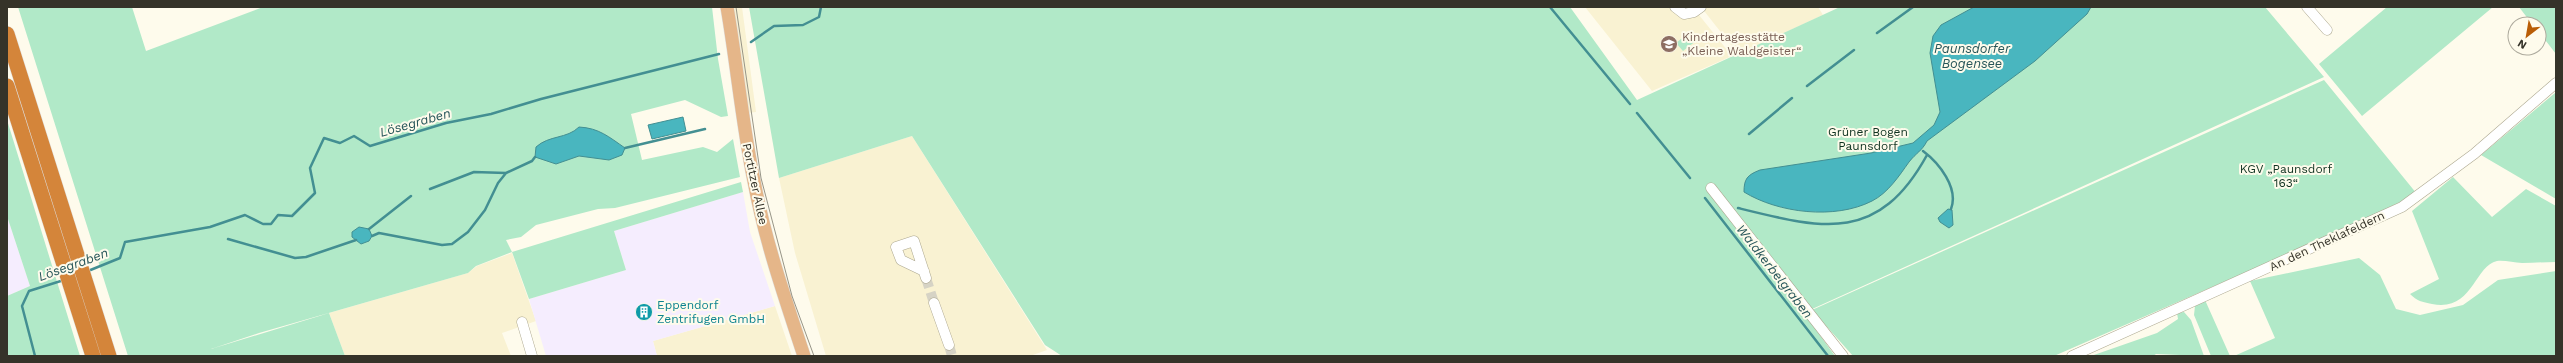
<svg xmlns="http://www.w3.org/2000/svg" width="2563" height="363" viewBox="0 0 2563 363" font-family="'Work Sans',sans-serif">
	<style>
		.built { fill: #f9f2d2 }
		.industrial { fill: #f5edfe }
		.green { fill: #b1e9c8 }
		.water { fill: #49b6bf; stroke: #438f92 }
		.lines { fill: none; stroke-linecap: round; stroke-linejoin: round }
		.stream { stroke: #438f92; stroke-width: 2.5 }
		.minor-tunnel { stroke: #d6d3c5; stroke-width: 10; stroke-dasharray: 10 5; stroke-linecap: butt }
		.minor-casing { stroke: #ada890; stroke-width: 11 }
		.major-casing { stroke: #dfdedd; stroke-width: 14 }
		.highway-casing { stroke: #dfdedd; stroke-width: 16 }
		.minor { stroke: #fff; stroke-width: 10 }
		.major { stroke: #e5b689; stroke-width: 13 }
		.highway { stroke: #d4853a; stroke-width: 15 }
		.tram { stroke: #969487; stroke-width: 1 }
		.labels { text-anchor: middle; stroke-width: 4; stroke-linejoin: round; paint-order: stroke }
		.education-label { font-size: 12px; fill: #785e54; stroke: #fefbec; text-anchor: start }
		.park-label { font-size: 12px; fill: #0f3220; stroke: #fefbec }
		.street-label { font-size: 12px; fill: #353329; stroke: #fefbec }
		.culture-label { font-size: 12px; fill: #0d838f; stroke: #fefbec; text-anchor: start }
		.water-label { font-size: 13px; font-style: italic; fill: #265559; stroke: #fefbec }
	</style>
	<rect width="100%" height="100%" fill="#fefbec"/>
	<path class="built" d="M733,7H742L756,112L748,113Z
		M1585,7H1671L1683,19L1699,15L1732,56L1652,91Z
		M1701,7H1818L1823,15L1738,54Z
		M912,136L1047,350L1030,356H826L795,253L779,178Z
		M512,253L536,321L502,333L511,356H345L329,313L468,273L477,266Z
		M775,306L792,356H657L653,341Z"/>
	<path class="industrial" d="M743,192L750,232L775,306L653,341L657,356H546L529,299L626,270L614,231Z
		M7,216L30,286L7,296Z"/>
	<path class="green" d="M18,7H132L146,51L263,7H712L718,59L728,116L721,117L685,100L631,114L642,160L703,147L717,152L733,139L740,177L615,208L598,209L536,225L521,237L506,240L512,252L741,182L743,192L614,231L626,270L529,299L512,252L476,266L468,273L259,333L211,349L329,313L345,356H128Z
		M749,7H1570L1637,100L1840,7H2265L2324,77L1810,310L1769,265L1835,356H1062L1045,345L912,136L779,178Z
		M2387,7H2493L2362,116L2319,64Z
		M2519,7H2556V54L2539,32V24H2532Z
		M1691,31L1697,40L1683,51L1676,43Z
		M2324,80L2417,194L2338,232L2054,356H1853L1812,310Z
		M2555,93H2556V199L2481,155Z
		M7,120L80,356H7V296L30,286L7,216Z
		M2453,177L2492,217L2526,189L2556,206V262C2545,262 2533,263 2522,263C2514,263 2505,260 2497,261C2474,266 2473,312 2432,304C2422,302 2417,301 2410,294L2439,279L2412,211Z
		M2359,258L2380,275L2396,309L2420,315L2463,305L2498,280L2556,271V356H2234L2275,338L2250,281Z
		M2205,300L2230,356H2211L2194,315L2195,306Z
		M2184,312L2191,320L2204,356L2156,354L2153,356H2091L2157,333L2178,319L2177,313Z"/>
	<path class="water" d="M1974,7H2091L2087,14L2035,61L1927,141C1922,151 1916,153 1909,162C1899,176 1888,193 1872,201C1835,220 1778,213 1744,192C1744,179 1747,175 1760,170L1871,153L1913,143L1934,125L1940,112L1930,53L1933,36L1941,25Z
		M683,117L686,131L652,139L648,125Z
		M579,127C599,128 609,137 625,148L622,155L609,160L579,156L556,164L535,157L536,147C549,135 567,139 579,127Z
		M1948,209L1952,210L1953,225L1949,228L1940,222L1938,218Z
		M359,227L369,229L372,236L369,241L361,244L352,237V232Z"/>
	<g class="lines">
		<path class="stream" d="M1550,7L1630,104
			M1877,33L1913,7
			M751,42L774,26L803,25L819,17L821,7
			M1807,86L1854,50
			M1637,113L1690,178
			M1749,134L1792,98
			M625,148L705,129
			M1923,151C1939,163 1959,188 1951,209
			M430,189L474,172L506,173
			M1705,198L1828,356
			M1738,208C1823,229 1878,244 1927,155
			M369,229L411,196
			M372,236L379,233L442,245L452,244L468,232L485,210L498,183L506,173L532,161L535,157
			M228,239L295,258L306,257L356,240
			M88,271L120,258L125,242L210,227L245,215L263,224H271L278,215L292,216L315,193L310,168L324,138L340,143L354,136L370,146L446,123L491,114L541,99L719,54
			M35,356L22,306L29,291L64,280"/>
		<path class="minor-tunnel" d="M926,278L934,303
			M949,345L952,356"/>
		<g class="minor-casing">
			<path id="minor" d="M1675,7L1684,14L1694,12L1701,7
				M2307,7L2327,30
				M1711,188L1843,356
				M924,271L901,260L896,247L914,241L926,278
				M934,303L949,345
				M522,322L532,356
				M2072,356L2402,207L2474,154L2556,83"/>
		</g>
		<g class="major-casing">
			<path id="major" d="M727,7C737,65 742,123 754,181C765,241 785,298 804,356"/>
		</g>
		<g class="highway-casing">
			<path id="highway" d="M7,34L109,356
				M7,86L93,356"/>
		</g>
		<use href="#minor" class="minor"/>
		<use href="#major" class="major"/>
		<use href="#highway" class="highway"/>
		<path class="tram" d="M736,7L761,178L792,296L814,356"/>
	</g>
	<defs>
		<g id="school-disc" transform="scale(0.9)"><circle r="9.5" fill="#8d6e63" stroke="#fefbec"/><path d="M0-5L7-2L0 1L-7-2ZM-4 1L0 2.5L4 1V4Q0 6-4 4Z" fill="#fff"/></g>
		<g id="building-disc" transform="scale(0.9)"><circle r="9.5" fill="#0f9aa8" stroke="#fefbec"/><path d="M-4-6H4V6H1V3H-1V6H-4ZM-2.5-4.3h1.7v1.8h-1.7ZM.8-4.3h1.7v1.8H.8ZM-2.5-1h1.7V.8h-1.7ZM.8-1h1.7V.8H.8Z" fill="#fff"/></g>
	</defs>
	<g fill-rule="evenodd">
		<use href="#school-disc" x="1669" y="44"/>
		<use href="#building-disc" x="644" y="312"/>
	</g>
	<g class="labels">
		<g class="education-label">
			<text x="1682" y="41">Kindertagesstätte<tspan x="1682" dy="14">„Kleine Waldgeister“</tspan></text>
		</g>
		<g class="park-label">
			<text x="1868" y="136">Grüner Bogen<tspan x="1868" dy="14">Paunsdorf</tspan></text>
			<text x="2286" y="173">KGV „Paunsdorf<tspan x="2286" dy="14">163“</tspan></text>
		</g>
		<g class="street-label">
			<text transform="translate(755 184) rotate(78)" y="4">Portitzer Allee</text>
			<text transform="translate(2327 241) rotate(-25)" y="4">An den Theklafeldern</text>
		</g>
		<g class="culture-label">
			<text x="657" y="309">Eppendorf<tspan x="657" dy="14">Zentrifugen GmbH</tspan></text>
		</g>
		<g class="water-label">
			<text x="1972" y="53">Paunsdorfer<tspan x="1972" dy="15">Bogensee</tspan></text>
			<text transform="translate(415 122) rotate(-16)" y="5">Lösegraben</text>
			<text transform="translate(73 264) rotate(-20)" y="5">Lösegraben</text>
			<text transform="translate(1775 271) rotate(52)" y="5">Waldkerbelgraben</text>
		</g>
	</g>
	<rect width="2563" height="363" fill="none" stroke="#353329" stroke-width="16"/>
	<g transform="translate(2527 36) rotate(211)"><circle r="19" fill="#fefbec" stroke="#aeab9e"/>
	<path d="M0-3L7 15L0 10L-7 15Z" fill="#b95d06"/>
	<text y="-6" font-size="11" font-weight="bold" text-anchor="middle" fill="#353329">N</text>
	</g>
</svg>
